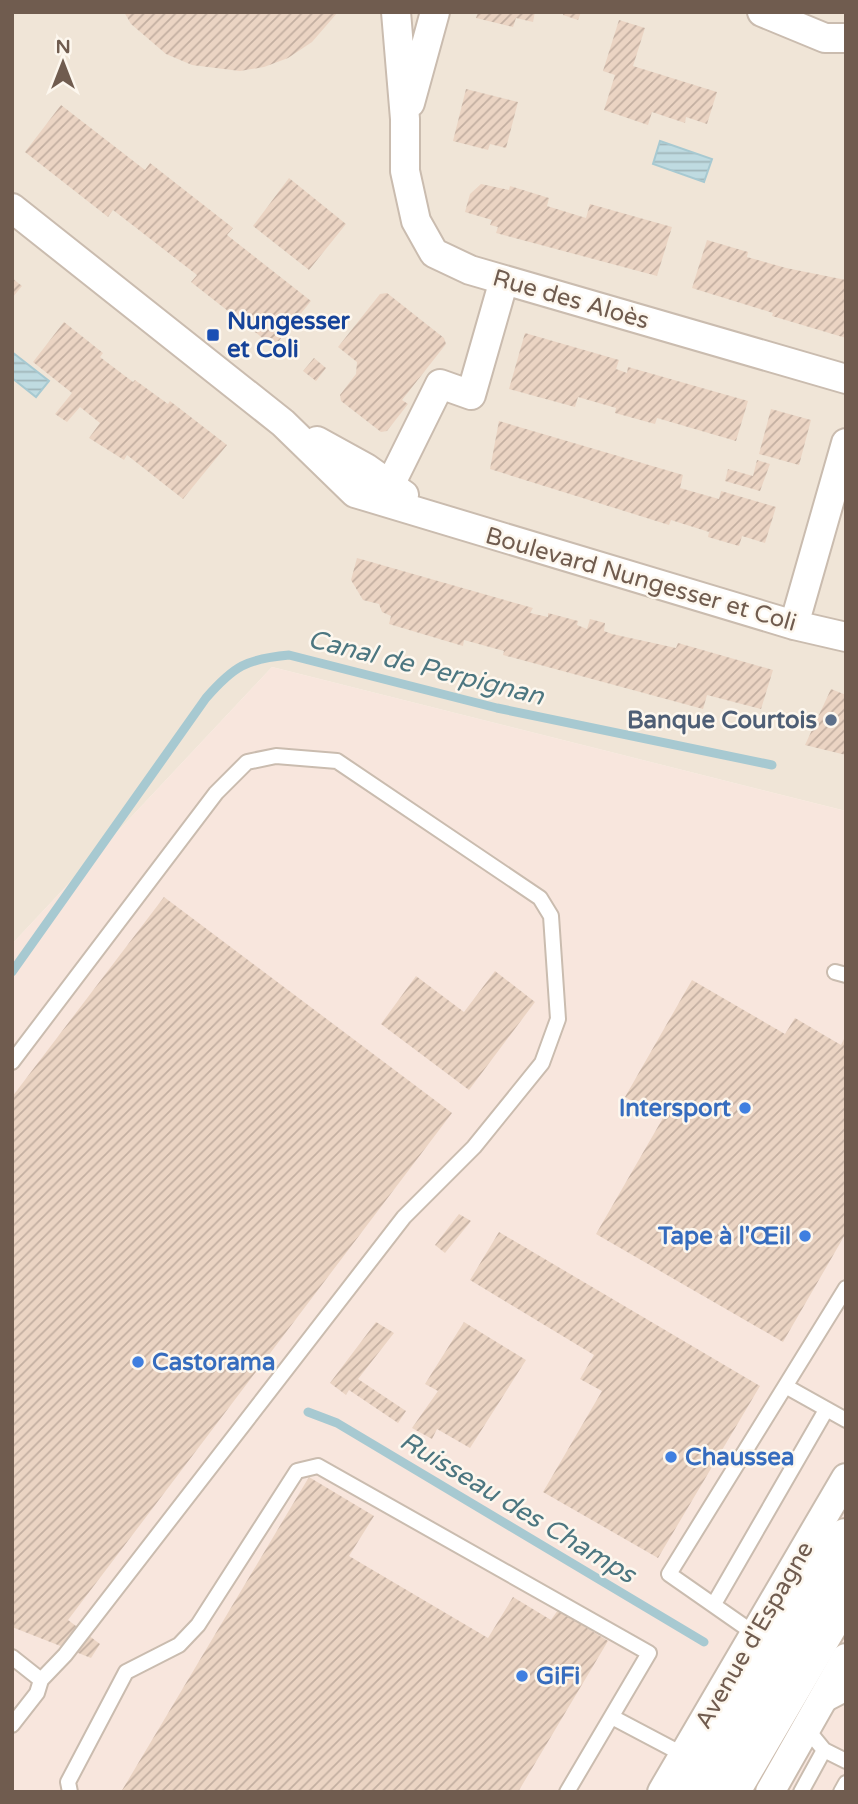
<svg xmlns="http://www.w3.org/2000/svg" width="858" height="1804" viewBox="0 0 858 1804" font-family="'Varela Round',sans-serif">
	<style>
		.residential { fill: #f0e5d7 }
		.commercial { fill: #f8e6dd }
		.water { fill: url(#water-rules); stroke: #a7c9d1; stroke-width: 2 }
		.lines { fill: none; stroke-linecap: round; stroke-linejoin: round }
		.stream { stroke: #a7c9d1; stroke-width: 9 }
		.building { fill: url(#building-hatch) }
		.lane-casing { stroke: #cabcaf; stroke-width: 18 }
		.street-casing { stroke: #cabcaf; stroke-width: 32 }
		.secondary-casing { stroke: #ccbcad; stroke-width: 42 }
		.lane { stroke: #fff; stroke-width: 14 }
		.street { stroke: #fff; stroke-width: 28 }
		.secondary { stroke: #fff; stroke-width: 38 }
		.transit-dot { fill: #1a4fb4; stroke: #fdf7ee; stroke-width: 2.5 }
		.service-dot { fill: #5c6f8a; stroke: #fdf7ee; stroke-width: 2.5 }
		.shop-dot { fill: #3f7fe0; stroke: #fdf7ee; stroke-width: 2.5 }
		.labels { text-anchor: middle; stroke-width: 5; stroke-linejoin: round; paint-order: stroke }
		.street-label { font-size: 24px; fill: #705c4f; stroke: #fdf7ee }
		.transit-label { font-size: 24px; font-weight: bold; fill: #164399; stroke: #fdf7ee; text-anchor: start }
		.service-label { font-size: 24px; font-weight: bold; fill: #4e5e75; stroke: #fdf7ee; text-anchor: end }
		.shop-label { font-size: 24px; font-weight: bold; fill: #366cbe; stroke: #fdf7ee; text-anchor: start }
		.water-label { font-size: 26px; font-style: italic; fill: #4c7680; stroke: #fdf7ee }
	</style>
	<defs>
		<pattern id="water-rules" width="6" height="5" patternUnits="userSpaceOnUse" patternTransform="scale(1.75)"><rect width="6" height="5" fill="#bfdbe1"/><path d="M0 2.5h6" fill="none" stroke="#a0b5b9"/></pattern>
		<pattern id="building-hatch" width="6" height="6" patternUnits="userSpaceOnUse" patternTransform="scale(1.75)"><rect width="6" height="6" fill="#ebd4c3"/><path d="M-1 1l2-2M0 6l6-6M5 7l2-2" fill="none" stroke="#c3afa1"/></pattern>
	</defs>
	<rect width="100%" height="100%" fill="#f9f3e8"/>
	<path class="residential" d="M12,12H846V811L272,667L12,944Z"/>
	<path class="commercial" d="M272,667L846,811V1792H12V944Z"/>
	<path class="water" d="M660,141L712,159L704,182L653,164Z
		M12,352L49,381L36,397L12,378Z"/>
	<g class="lines">
		<path class="stream" d="M12,972L206,698C234,666 246,659 289,655L497,708L772,765
			M308,1412L337,1423L704,1642"/>
	</g>
	<path class="building" d="M124,12H338L312,42L288,58L264,67L240,71L192,65L166,54L131,24Z
		M478,12H535L533,22L516,18L513,27L476,18Z
		M564,12H581L578,20L563,15Z
		M619,20L645,28L633,66L717,92L707,124L686,117L685,123L652,112L648,125L604,110L615,75L603,71Z
		M466,89L518,102L506,148L490,144L488,150L453,141Z
		M61,105L145,170L150,163L233,228L227,235L311,301L274,347L191,282L197,275L113,210L108,217L25,152Z
		M289,178L346,224L309,270L253,226Z
		M481,184L509,190L510,186L549,198L547,206L586,218L590,204L672,227L657,276L496,233L498,227L490,225L492,220L465,212L470,194Z
		M707,240L748,252L747,257L786,268L846,280V338L772,316L773,313L692,288Z
		M12,278L22,286L12,298Z
		M387,293L444,338L446,344L402,400L408,404L387,431L381,432L341,401L340,395L356,374L357,362L338,347L380,294Z
		M64,322L103,353L100,357L133,382L135,380L168,404L170,401L227,445L183,499L127,455L124,460L89,438L100,423L80,407L67,422L55,414L72,393L33,362Z
		M525,333L619,360L616,369L627,373L628,367L748,401L736,441L657,418L655,424L615,413L616,408L578,397L575,407L509,389Z
		M314,358L326,368L316,381L303,371Z
		M771,409L811,420L799,465L759,454Z
		M499,421L683,475L680,488L719,499L721,491L776,507L765,543L742,536L739,546L708,537L709,532L671,520L669,525L490,469Z
		M757,460L770,464L760,491L725,481L728,469L753,476Z
		M357,558L533,608L530,613L548,617V613L578,621L577,625L587,629L590,619L605,623L604,631L612,634L676,648L678,643L773,670L761,709L707,695L703,709L503,655L504,651L464,640L463,646L389,624L391,616L382,612L379,604L363,600L351,580Z
		M831,689L846,695V755L805,745Z
		M164,897L452,1113L68,1620L100,1644L91,1658L12,1627V1097Z
		M495,971L535,1002L469,1090L381,1024L416,976L464,1012Z
		M692,980L785,1034L795,1018L841,1045L846,1035V1233L783,1342L596,1234L663,1118L625,1097Z
		M459,1214L471,1221L445,1253L435,1245Z
		M499,1232L760,1386L658,1558L543,1492L602,1391L580,1379L594,1355L470,1280Z
		M376,1322L394,1333L358,1379L406,1411L398,1423L349,1390L346,1395L330,1383Z
		M464,1322L526,1360L470,1448L437,1429L432,1439L412,1428L438,1391L425,1384Z
		M309,1477L374,1516L349,1556L488,1638L513,1597L551,1620L558,1610L608,1641L518,1792H121Z"/>
	<g class="lines">
		<g class="lane-casing">
			<path id="lane" d="M835,972L846,975
				M12,1062L216,793L247,762L276,756L337,761L540,898L551,916L558,1019L542,1063L474,1147L404,1217L65,1655L41,1680
				M787,1387L846,1420
				M714,1604L826,1410
				M755,1634L669,1574L846,1288
				M12,1657L41,1680L37,1693L12,1725
				M823,1706L846,1694
				M612,1717L684,1755
				M806,1728L824,1750L846,1761
				M70,1792L68,1782L126,1672L179,1645L198,1625L297,1471L318,1466L649,1653L567,1792
				M801,1792L824,1750
				M841,1792L846,1783"/>
		</g>
		<g class="street-casing">
			<path id="street" d="M396,12L405,119V171L416,221L434,253L470,270L846,379
				M762,12L825,38H846
				M410,103L435,12
				M12,208L283,423L355,493L794,625L846,637
				M317,441L366,468L404,495
				M390,485L440,384L471,395L504,280
				M794,625L846,443
				M662,1792L846,1478
				M770,1792L846,1658"/>
		</g>
		<g class="secondary-casing">
			<path id="secondary" d="M696,1792L846,1538
				M730,1792L846,1594"/>
		</g>
		<use href="#lane" class="lane"/>
		<use href="#street" class="street"/>
		<use href="#secondary" class="secondary"/>
	</g>
	<rect class="transit-dot" x="206" y="328" width="14" height="14" rx="3.5"/>
	<circle class="service-dot" cx="831" cy="720" r="7"/>
	<g class="shop-dot">
		<circle cx="745" cy="1108" r="7"/>
		<circle cx="805" cy="1236" r="7"/>
		<circle cx="138" cy="1362" r="7"/>
		<circle cx="671" cy="1457" r="7"/>
		<circle cx="522" cy="1676" r="7"/>
	</g>
	<g class="labels">
		<g class="street-label">
			<text transform="translate(571 299) rotate(16)" y="8">Rue des Aloès</text>
			<text transform="translate(641 579) rotate(16)" y="8">Boulevard Nungesser et Coli</text>
			<text transform="translate(754 1635) rotate(-60)" y="8">Avenue d'Espagne</text>
		</g>
		<g class="transit-label">
			<text x="227" y="329">Nungesser<tspan x="227" dy="28">et Coli</tspan></text>
		</g>
		<g class="service-label">
			<text x="817" y="728">Banque Courtois</text>
		</g>
		<g class="shop-label">
			<text x="731" y="1116" text-anchor="end">Intersport</text>
			<text x="791" y="1244" text-anchor="end">Tape à l'Œil</text>
			<text x="152" y="1370">Castorama</text>
			<text x="685" y="1465">Chaussea</text>
			<text x="536" y="1684">GiFi</text>
		</g>
		<g class="water-label">
			<text transform="translate(426 667) rotate(14)" y="9">Canal de Perpignan</text>
			<text transform="translate(518 1507) rotate(31)" y="9">Ruisseau des Champs</text>
		</g>
	</g>
	<rect width="858" height="1804" fill="none" stroke="#705c4f" stroke-width="28"/>
	<g transform="translate(63 63)" stroke="#fdf7ee" stroke-width="5" paint-order="stroke">
	<path d="M0-5L12 26L0 18L-12 26Z" fill="#705c4f"/>
	<text y="-10" font-size="19" font-weight="bold" text-anchor="middle" fill="#705c4f">N</text>
	</g>
</svg>
